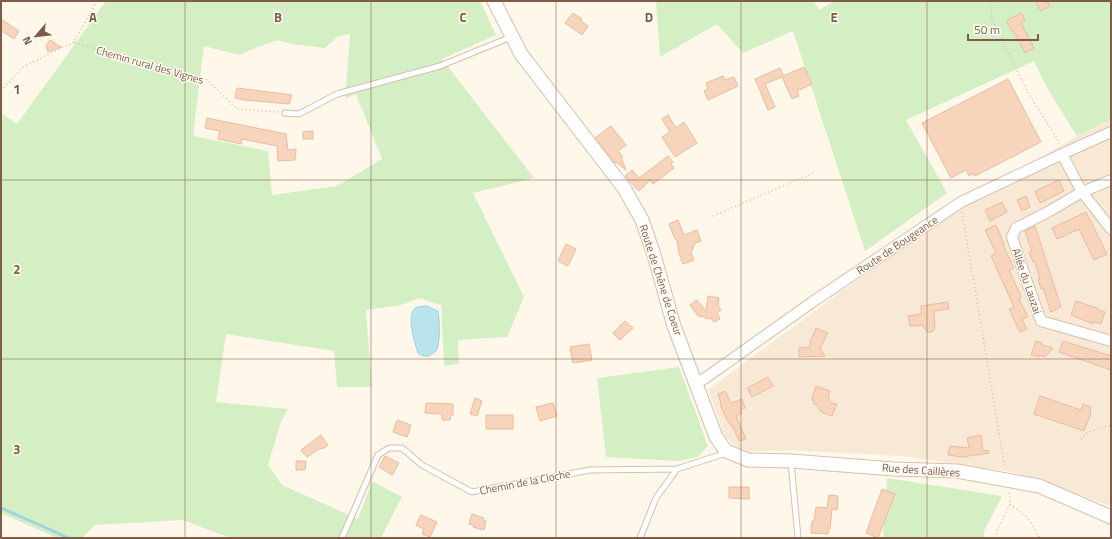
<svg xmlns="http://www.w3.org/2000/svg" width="1112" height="539" viewBox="0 0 1112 539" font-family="'Titillium Web',sans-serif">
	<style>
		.residential { fill: #f7e9d6 }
		.green { fill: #d5efc5; fill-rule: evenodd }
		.water { fill: #bae4ec; stroke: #9fd4df }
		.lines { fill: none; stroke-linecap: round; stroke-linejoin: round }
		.stream { stroke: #9fd4df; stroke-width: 3 }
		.building { fill: #f7d5bd; stroke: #ecbb9c }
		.service-casing { stroke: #d5c0af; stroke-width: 7 }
		.minor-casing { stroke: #d5c0af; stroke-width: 12 }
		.tertiary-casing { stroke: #d5c0af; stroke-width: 15 }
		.path { stroke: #deb89f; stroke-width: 1.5; stroke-dasharray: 1 3; stroke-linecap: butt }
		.service { stroke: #fff; stroke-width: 5 }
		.minor { stroke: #fff; stroke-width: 10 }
		.tertiary { stroke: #fff; stroke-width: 13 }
		.grid { fill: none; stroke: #7d5c48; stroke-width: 1; stroke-opacity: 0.55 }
		.labels { text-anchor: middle; stroke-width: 3; stroke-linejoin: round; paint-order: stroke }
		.street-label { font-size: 11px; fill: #7d5c48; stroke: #fffaf2 }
		.grid-label { font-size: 13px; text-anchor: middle; font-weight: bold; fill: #7d5c48; stroke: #fffaf2; stroke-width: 3; stroke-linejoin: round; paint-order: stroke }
	</style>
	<rect width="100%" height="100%" fill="#fff7e9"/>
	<path class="residential" d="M1111,119V506L1013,472L903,456L787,450L742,452L725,436L708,390L876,266L965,204L1077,136Z"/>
	<path class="green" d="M106,1H480L496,35L442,59L534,178L473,193L524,297L507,337L458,340L459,364L444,366L441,305L419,298L401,305L366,310L372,387H337L334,351L226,334L216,402L288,409L281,422L268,465L282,485L358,519L372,481L402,497L381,538H230L183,520L95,525L82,538H57L1,513V113L17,124ZM350,34L345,99L356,94L382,159L337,186L272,195L268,151L193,136L204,46L238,55L277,40L292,44L325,48L337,37Z
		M656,1H814L819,10L834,1H1111V119L1077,136L1047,88L1034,61L906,120L947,193L865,251L793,31L743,53L717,24L660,57Z
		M679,367L708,446L698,457L677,461L606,457L597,378Z
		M887,478L1002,496L984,531V538H883Z"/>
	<path class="water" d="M427,306L438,311C440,324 440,338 437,350C431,356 425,359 418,353C415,344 406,316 415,308C418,306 424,306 427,306Z"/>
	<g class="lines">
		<path class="stream" d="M1,508L69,538"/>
	</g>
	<path class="building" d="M1035,1H1047L1050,6L1041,11Z
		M573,13L582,19L581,21L588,26L582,35L565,23Z
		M1021,13L1025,20L1021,23L1034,48L1025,53L1014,32H1013L1006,21Z
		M1,19L19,31L14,39L1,30Z
		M50,40L61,47L48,52L46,46Z
		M804,67L812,84L797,91L799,96L792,99L782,77L765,84L775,107L768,110L755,79L780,68L783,76Z
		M723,76L725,80L734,77L738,86L708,100L704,91L708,89L706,83Z
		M1008,79L1041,142L975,176L974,173L969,176L966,170L951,178L922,123Z
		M237,88L292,95L289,104L244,100L235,98Z
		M668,115L676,128L684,122L697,143L675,157L662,137L670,132L662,119Z
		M207,118L286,134L288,150L296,149L295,160L278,161L277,146L242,139L241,144L218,139L220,131L205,128Z
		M611,126L626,145L618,151L623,157H621L626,170L616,162L615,163L595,138Z
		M313,131V139H303V132Z
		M668,156L673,162L671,164L674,168L653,184L650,180L639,191L625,176L632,170L639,178Z
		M1059,180L1064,191L1040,203L1035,191Z
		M1026,196L1030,207L1022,211L1017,200Z
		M1002,202L1007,212L990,221L985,210Z
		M1086,212L1107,254L1094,260L1079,229L1057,239L1052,228Z
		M678,220L684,235L697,230L701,241L695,243L691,253L694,260L683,264L679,253L677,240L675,239L669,224Z
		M996,225L1003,241L1004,245H1003L1014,268L1009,270L1020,294L1021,298L1019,299L1028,317L1022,319L1027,329L1020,332L1009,309L1014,307L991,256L996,253L985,230Z
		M1035,226L1061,307L1051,312L1043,288L1041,289L1038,279H1040L1035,262H1033L1029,252H1032L1025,231Z
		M566,244L576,249L568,266L558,261Z
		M708,296L719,298L718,305L721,310L717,313L720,319L714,322L712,319L705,318L706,317L698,316L690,305L697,300L706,311Z
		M1076,301L1099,309L1098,310L1105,312L1101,324L1094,322L1093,324L1071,315Z
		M948,302L949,309L934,311L935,328L932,332H928L924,328V326H923V325L910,326L908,316L921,314V306Z
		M625,321L633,328L620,340L613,333Z
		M816,328L828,333L820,348L825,356L799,357V348L810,347V340H811Z
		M1036,341L1042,343V345L1053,348L1045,357L1039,355V357L1031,355Z
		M1063,341L1111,356V370L1059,352Z
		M589,344L592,360L573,363L570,347Z
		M768,377L773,386L752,397L747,388Z
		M816,386L830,391L828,397L831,403L837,404L832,416L821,412L816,404L815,405L812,398Z
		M725,391L731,403L742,399L745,408L740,410L742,413L736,416L746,439L739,441L732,425L731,426L727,419V420L720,404L721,403L718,394Z
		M1040,396L1081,410L1083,404L1091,407L1090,412L1091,413L1084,431L1034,414Z
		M475,398L482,401L477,416L470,414Z
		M426,403L453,404V415H451L450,420H442V414L425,413Z
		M553,403L557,416L540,421L536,407Z
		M486,415H513V429H486Z
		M397,420L411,425L407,437L393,432Z
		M321,435L328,445L322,449L321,448L307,457L301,450Z
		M981,435L983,450L989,451V453L962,457L948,455L950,446L969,448L967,438Z
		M385,456L399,463L392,475L379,467Z
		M296,461H306L305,470H296Z
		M729,487H749V499L729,498Z
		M882,489L895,494L878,538L866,533Z
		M829,495L838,496L837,510L832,509L830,529H829L828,534L811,533L812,521H814L816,507L827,508Z
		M472,514L484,518L483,520L486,521L484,530L473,527L474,525L469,524Z
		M421,515L437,522L430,537L422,534L424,529L416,525Z"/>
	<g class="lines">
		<g class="service-casing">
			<path id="service" d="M285,113L299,114L337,94L440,66L511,37
				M791,462L798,538
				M342,538L378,455L389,448H402L422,465L472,492L590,470L677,469L723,454L726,452
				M640,538L656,498L677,469"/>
		</g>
		<g class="minor-casing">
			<path id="minor" d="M1062,154L1082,192L1111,229
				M1111,180L1082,192L1046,213L1016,228L1012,237L1026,279L1041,321L1111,341
				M696,383L704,379L811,303L961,202L1062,154L1111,132"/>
		</g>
		<g class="tertiary-casing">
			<path id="tertiary" d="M494,1L521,54L624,188L642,220L654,255L674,326L716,437L726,451L748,460L791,461L894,469L957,471L1039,486L1111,517"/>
		</g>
		<path class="path" d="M97,1L74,42L112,54L206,79L237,109L279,112
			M992,1L991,16L1028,93L1058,140L1059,144
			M1,91L23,67L74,42
			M962,212L1005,468
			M713,216L813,173
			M1081,439L1086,433L1111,425
			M1010,504L1028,518L1040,538
			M994,538L1010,504L1009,492"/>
		<use href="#service" class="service"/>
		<use href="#minor" class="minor"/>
		<use href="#tertiary" class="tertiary"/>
	</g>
	<path class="grid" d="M185,1V538M371,1V538M556,1V538M741,1V538M927,1V538M1,180H1111M1,359H1111"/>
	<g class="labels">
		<g class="street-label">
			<text transform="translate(150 65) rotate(16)" y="4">Chemin rural des Vignes</text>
			<text transform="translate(897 245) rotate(-34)" y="4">Route de Bougeance</text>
			<text transform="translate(661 280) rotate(72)" y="4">Route de Chêne de Coeur</text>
			<text transform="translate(1027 281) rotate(71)" y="4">Allée du Lauzai</text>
			<text transform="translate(921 470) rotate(4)" y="4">Rue des Caillères</text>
			<text transform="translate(525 482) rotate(-11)" y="4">Chemin de la Cloche</text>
		</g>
	</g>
	<g class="grid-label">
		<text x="93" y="22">A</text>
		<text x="278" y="22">B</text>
		<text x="463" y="22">C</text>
		<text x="649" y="22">D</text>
		<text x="834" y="22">E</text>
		<text x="17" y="94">1</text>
		<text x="17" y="274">2</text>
		<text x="17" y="454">3</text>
	</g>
	<rect width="1112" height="539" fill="none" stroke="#7d5c48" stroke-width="4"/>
	<g transform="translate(36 36) rotate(242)" stroke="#fffaf2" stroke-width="3" paint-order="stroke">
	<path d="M0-3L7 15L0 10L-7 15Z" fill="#7d5c48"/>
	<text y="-6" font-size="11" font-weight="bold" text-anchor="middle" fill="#7d5c48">N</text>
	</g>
	<path d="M968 34v6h70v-6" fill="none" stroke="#7d5c48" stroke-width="2"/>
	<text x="974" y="34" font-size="12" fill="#7d5c48" stroke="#fffaf2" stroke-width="3" paint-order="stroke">50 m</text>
</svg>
